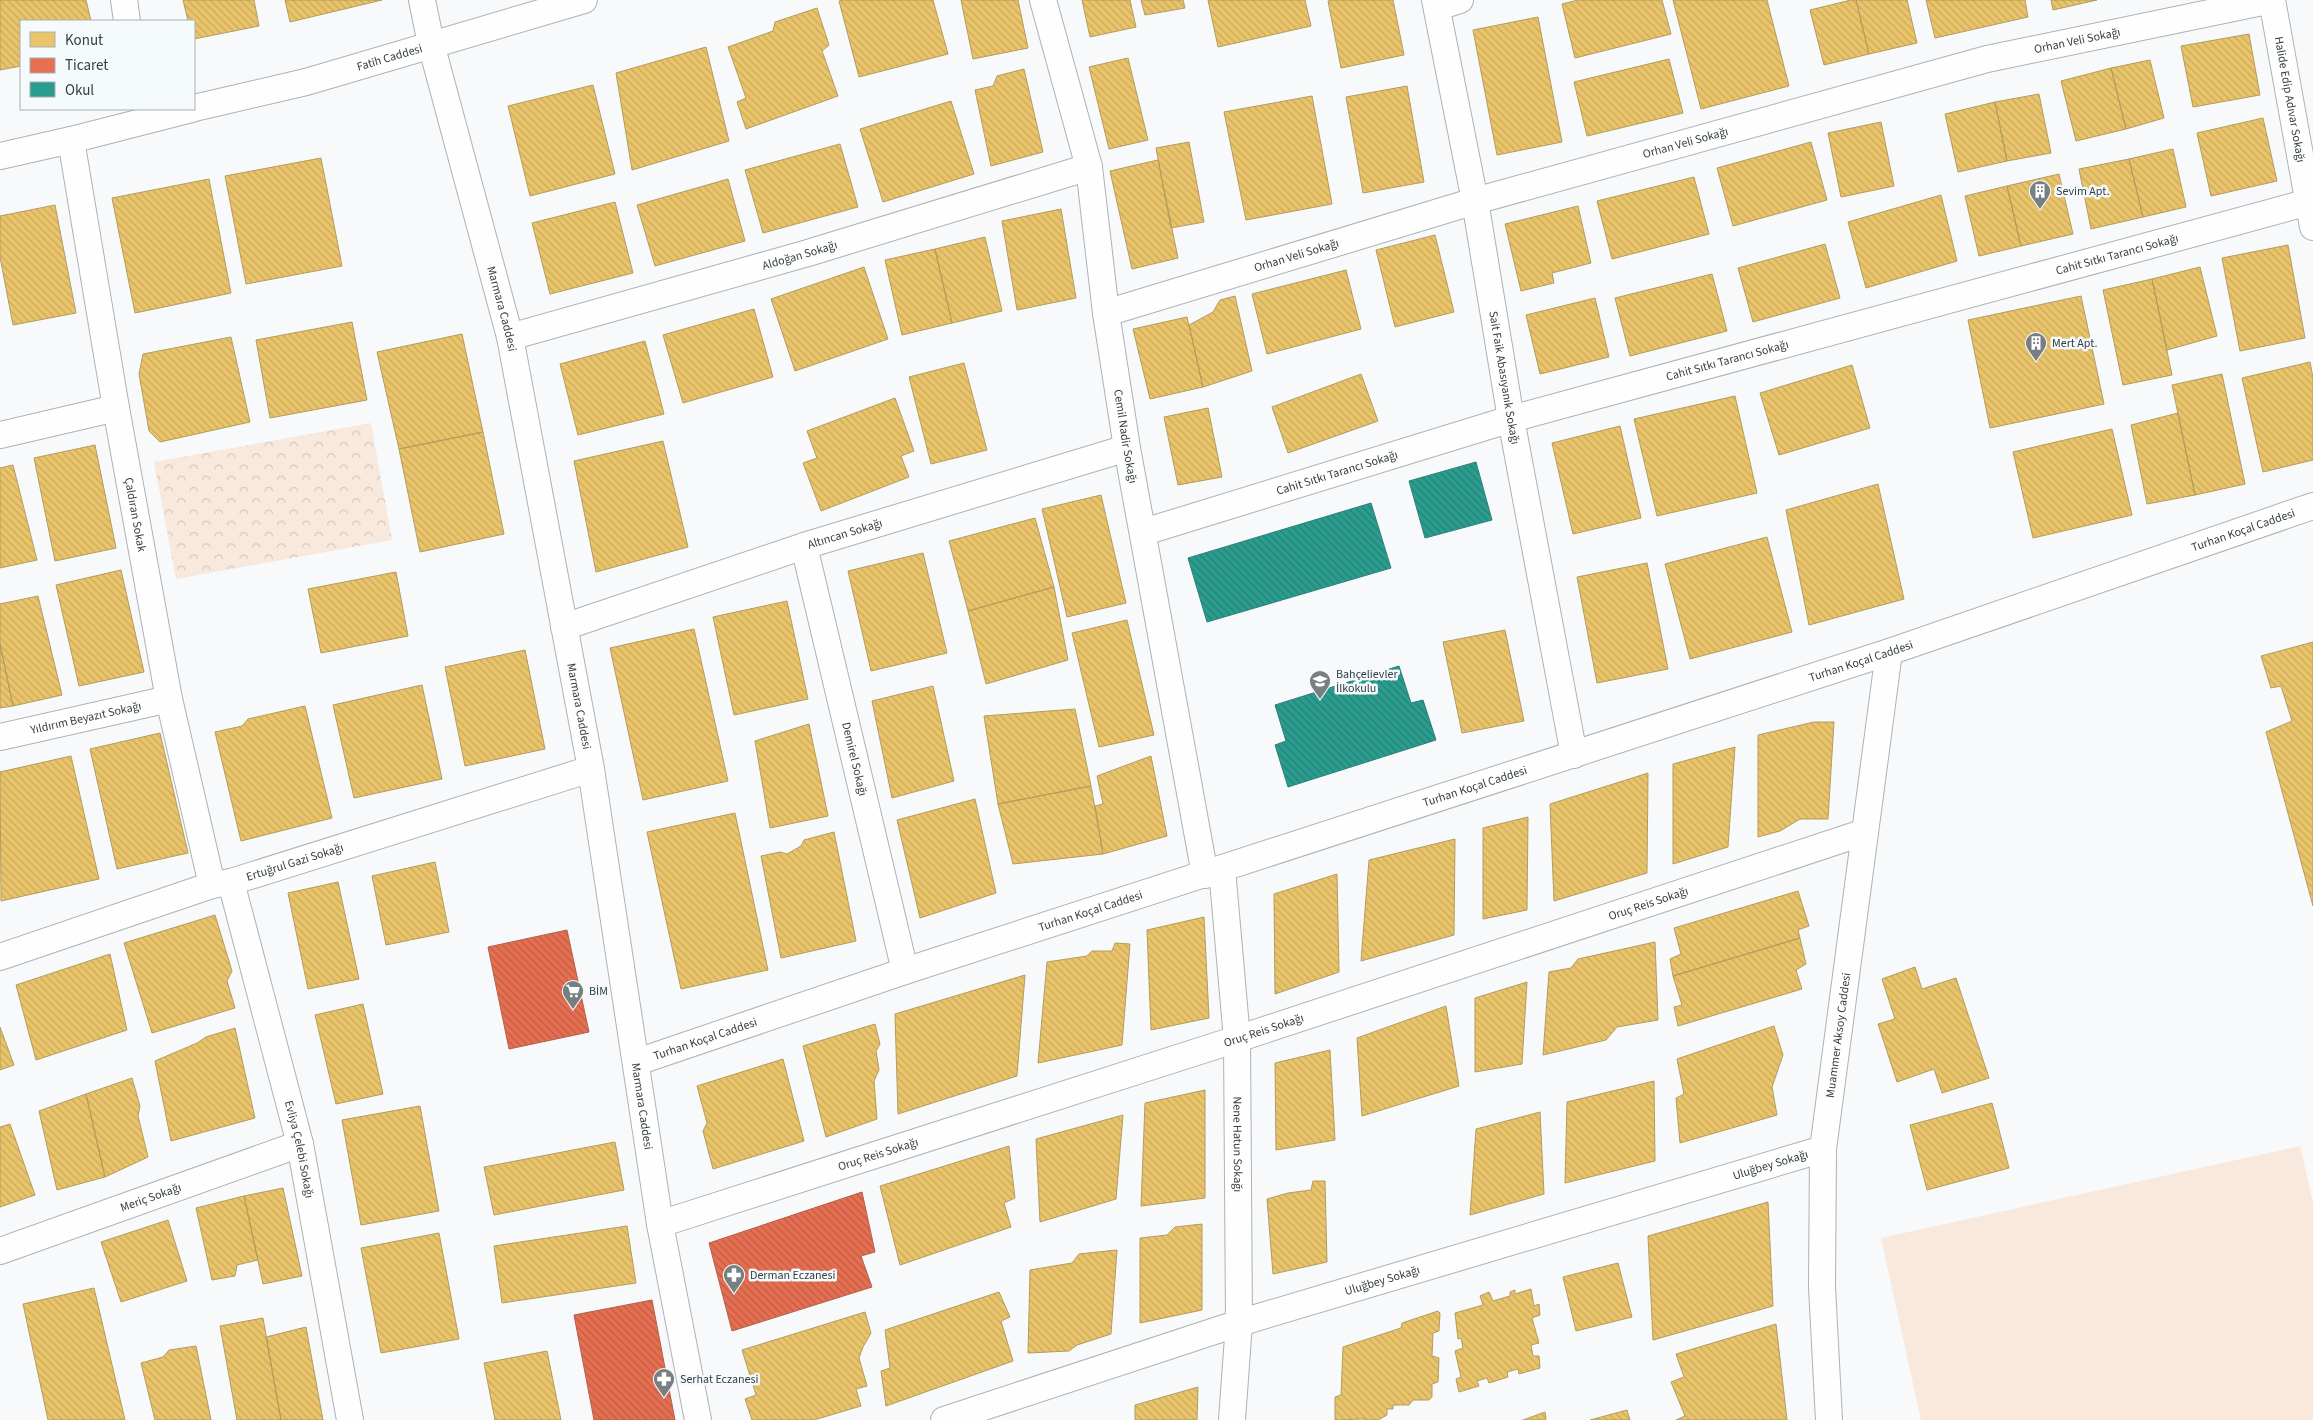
<svg xmlns="http://www.w3.org/2000/svg" width="2313" height="1420" viewBox="0 0 2313 1420" font-family="'Source Sans 3',sans-serif">
	<style>
		.park { fill: url(#park-crowns) }
		.pitch { fill: #f9e8dc }
		.homes { fill: url(#homes-back-hatch); stroke: #b39c5e }
		.shops { fill: url(#shops-back-hatch); stroke: #b1604d }
		.schools { fill: url(#schools-back-hatch); stroke: #2d8078 }
		.lines { fill: none; stroke-linecap: round; stroke-linejoin: round }
		.minor-casing { stroke: #adb2b5; stroke-width: 28 }
		.minor { stroke: #fefefe; stroke-width: 26 }
		.labels { text-anchor: middle; stroke-width: 5; stroke-linejoin: round; paint-order: stroke }
		.street-label { font-size: 12px; fill: #343e43; stroke: #f5fafd }
		.poi-label { font-size: 12px; fill: #343e43; stroke: #f5fafd; text-anchor: start }
	</style>
	<defs>
		<pattern id="park-crowns" width="20" height="18" patternUnits="userSpaceOnUse" patternTransform="scale(1.25)"><rect width="20" height="18" fill="#f9e8dc"/><path d="M2 6a3 3 0 1 1 6 0M12 15a3 3 0 1 1 6 0" fill="none" stroke="#d6c8be"/></pattern>
		<pattern id="homes-back-hatch" width="6" height="6" patternUnits="userSpaceOnUse" patternTransform="scale(1.25)"><rect width="6" height="6" fill="#e9c46a"/><path d="M-1 5l2 2M0 0l6 6M5-1l2 2" fill="none" stroke="#c8a95d"/></pattern>
		<pattern id="shops-back-hatch" width="6" height="6" patternUnits="userSpaceOnUse" patternTransform="scale(1.25)"><rect width="6" height="6" fill="#e76f51"/><path d="M-1 5l2 2M0 0l6 6M5-1l2 2" fill="none" stroke="#bc5d45"/></pattern>
		<pattern id="schools-back-hatch" width="6" height="6" patternUnits="userSpaceOnUse" patternTransform="scale(1.25)"><rect width="6" height="6" fill="#2a9d8f"/><path d="M-1 5l2 2M0 0l6 6M5-1l2 2" fill="none" stroke="#258176"/></pattern>
	</defs>
	<rect width="100%" height="100%" fill="#f7f9fb"/>
	<path class="park" d="M371,423L392,540L176,579L154,462Z"/>
	<path class="pitch" d="M2300,1146L2313,1203V1420H1921L1881,1238Z"/>
	<path class="homes" d="M0,0H86L91,21H21V66L0,70Z
		M183,0H254L259,26L194,39V21H188Z
		M285,0H382L290,22Z
		M844,0H933L948,54L859,77L839,1Z
		M961,0H1018L1028,48L973,59Z
		M1082,0H1130L1136,27L1090,37Z
		M1141,0H1183L1185,8L1145,15Z
		M1208,0H1305L1311,26L1218,47Z
		M1333,0H1393L1404,55L1341,68L1328,1Z
		M1578,0H1662L1671,34L1575,58L1562,4Z
		M1673,0H1767L1789,86L1701,109Z
		M1851,0H1856L1869,54L1824,65L1810,10Z
		M1856,0H1907L1917,43L1869,54Z
		M1926,0H2025L2028,17L1935,38Z
		M2051,0H2097L2053,10Z
		M817,8L829,45L822,51L838,96L746,129L737,102L746,98L728,47L773,31L775,22Z
		M1538,17L1562,142L1497,155L1473,30Z
		M2249,34L2260,95L2193,107L2181,46Z
		M706,47L729,141L632,170L616,73Z
		M1128,58L1148,140L1109,149L1089,67Z
		M1669,59L1683,113L1587,136L1574,82Z
		M2150,60L2164,118L2126,129L2111,68Z
		M2111,68L2126,129L2076,141L2061,81Z
		M1024,69L1043,152L991,166L975,90L993,86L997,76Z
		M593,85L615,174L530,196L508,106Z
		M1407,86L1424,182L1363,193L1346,97Z
		M2039,94L2051,153L2007,161L1995,102Z
		M1312,96L1332,204L1246,220L1224,112Z
		M951,101L974,174L883,202L860,129Z
		M1995,102L2007,161L1958,172L1945,114Z
		M2263,118L2277,181L2211,196L2197,133Z
		M1881,122L1894,186L1841,197L1828,133Z
		M1189,142L1204,222L1171,228L1156,148Z
		M1811,142L1827,200L1733,226L1717,168Z
		M840,144L858,207L763,233L745,170Z
		M2173,149L2186,207L2143,217L2129,159Z
		M321,158L342,266L246,284L225,176Z
		M2129,159L2143,217L2091,229L2079,169Z
		M1158,160L1178,258L1132,269L1110,171Z
		M2059,174L2073,234L2021,246L2007,186Z
		M1694,177L1709,234L1612,259L1597,201Z
		M209,179L231,293L135,313L112,198Z
		M728,179L745,241L655,266L637,205Z
		M2007,186L2021,246L1979,256L1965,196Z
		M1941,195L1957,261L1866,288L1848,222Z
		M615,202L633,273L550,294L532,223Z
		M55,205L76,313L13,325L0,257V216Z
		M1578,206L1591,263L1552,273L1554,283L1521,291L1505,224Z
		M1061,209L1076,298L1017,310L1002,221Z
		M1435,235L1454,312L1395,327L1376,250Z
		M985,237L1002,311L952,323L935,249Z
		M1825,244L1840,298L1753,322L1738,268Z
		M2288,245L2305,338L2240,351L2222,258Z
		M935,249L952,323L902,335L885,260Z
		M864,267L888,339L795,371L771,299Z
		M2200,267L2217,336L2167,350L2152,279Z
		M1346,270L1361,329L1267,354L1252,294Z
		M1712,274L1727,331L1630,356L1615,298Z
		M2152,279L2172,375L2123,385L2103,290Z
		M1235,296L1252,371L1203,387L1189,325L1213,312L1220,300Z
		M2081,296L2104,404L1990,428L1968,320Z
		M1595,298L1609,357L1540,374L1526,315Z
		M754,309L773,377L683,403L663,335Z
		M1187,317L1203,387L1150,399L1133,329Z
		M352,322L367,400L270,418L256,340Z
		M462,334L483,432L399,449L377,352Z
		M231,337L250,422L160,442L149,431L139,374L143,354Z
		M645,341L664,414L578,435L560,364Z
		M2310,362L2313,378V460L2263,472L2242,378Z
		M964,363L987,450L931,464L909,377Z
		M1852,365L1870,428L1779,455L1760,393Z
		M1361,374L1378,421L1288,453L1272,407Z
		M2222,374L2245,484L2195,495L2172,385Z
		M1735,396L1757,493L1657,516L1634,419Z
		M895,398L914,451L901,456L909,477L821,511L803,463L817,458L807,431Z
		M1208,408L1222,477L1178,485L1164,417Z
		M2178,413L2195,495L2147,504L2131,425Z
		M1620,426L1641,518L1573,534L1552,443Z
		M2112,429L2132,515L2033,538L2013,452Z
		M483,432L504,534L420,552L399,449Z
		M663,441L688,547L596,572L574,461Z
		M95,445L116,548L55,561L34,458Z
		M13,465L37,560L0,568V468Z
		M1878,484L1904,599L1809,625L1786,510Z
		M1101,495L1126,603L1067,617L1042,509Z
		M1035,518L1054,587L968,611L949,541Z
		M1767,537L1792,632L1690,659L1665,564Z
		M923,553L947,653L871,671L848,571Z
		M1647,563L1668,669L1597,683L1577,577Z
		M121,570L144,672L79,686L56,585Z
		M396,572L408,636L321,653L308,589Z
		M1054,587L1068,660L986,684L968,611Z
		M38,596L62,695L13,706L0,644V604Z
		M787,601L808,699L734,715L713,617Z
		M1127,620L1154,735L1099,747L1072,633Z
		M694,629L728,781L643,800L610,648Z
		M1505,630L1524,721L1462,733L1443,642Z
		M2313,642V906L2266,732L2292,721L2281,686L2271,688L2261,656Z
		M0,644L13,706L0,708Z
		M525,650L545,749L465,766L445,667Z
		M422,685L442,779L354,798L333,705Z
		M933,686L954,781L892,798L872,701Z
		M305,706L332,818L241,841L215,732L242,726L248,719Z
		M1075,709L1091,786L998,804L984,716Z
		M1814,722H1834L1828,819H1800L1780,831L1758,837V735Z
		M809,724L828,816L770,828L755,741Z
		M160,733L188,853L117,869L90,749Z
		M1735,747L1728,847L1673,864V764Z
		M71,756L99,879L1,901L0,772Z
		M1151,756L1167,836L1103,854L1095,806L1103,804L1097,776Z
		M1648,773L1647,873L1554,901L1550,804Z
		M1091,786L1103,854L1013,864L998,804Z
		M975,799L996,893L920,918L897,820Z
		M735,813L768,970L681,989L647,832Z
		M1528,817L1527,910L1483,919V828Z
		M834,832L856,941L781,958L761,856L780,852L787,854L801,846L804,840Z
		M1455,839L1454,935L1361,961L1369,860Z
		M435,862L449,932L386,945L372,876Z
		M1337,874L1339,972L1275,994L1274,894Z
		M338,882L359,979L308,989L288,893Z
		M1798,891L1809,926L1798,930L1800,938L1673,976L1670,959L1681,954L1674,928Z
		M215,915L232,971L227,981L235,1008L152,1033L124,943Z
		M1204,917L1209,1018L1151,1030L1147,930Z
		M1800,938L1806,964L1796,970L1802,989L1678,1026L1674,1007L1682,1005L1673,976Z
		M1655,942L1658,1020L1617,1027L1606,1040L1543,1055L1549,972L1571,968L1578,959Z
		M1115,943L1130,944L1122,1045L1038,1063L1047,962L1087,956L1092,951H1112Z
		M110,954L127,1030L36,1060L16,985Z
		M1915,967L1922,989L1956,978L1989,1078L1942,1093L1934,1069L1897,1082L1878,1024L1895,1019L1882,979Z
		M1025,975L1017,1076L898,1114L895,1014Z
		M1527,982L1522,1064L1475,1072V998Z
		M363,1004L383,1094L336,1104L315,1015Z
		M1446,1006L1459,1086L1362,1116L1357,1038Z
		M875,1024L880,1044L876,1051L879,1070L874,1081L877,1119L826,1137L803,1046Z
		M1774,1026L1783,1055L1772,1087L1777,1115L1680,1143L1676,1098L1684,1094L1677,1059Z
		M0,1027L14,1065L0,1070Z
		M235,1028L255,1118L171,1141L155,1061L197,1043L206,1037Z
		M1330,1050L1335,1140L1276,1150L1275,1063Z
		M783,1059L804,1141L713,1169L703,1131L707,1123L697,1086Z
		M132,1078L140,1106L138,1116L148,1157L105,1177L86,1094Z
		M1654,1081L1655,1161L1565,1183L1567,1102Z
		M1205,1090V1198L1141,1206L1145,1103Z
		M86,1094L105,1177L57,1190L39,1111Z
		M1992,1103L2009,1168L1927,1190L1910,1125Z
		M420,1106L439,1211L361,1225L342,1120Z
		M1540,1112L1544,1194L1470,1215L1476,1129Z
		M1123,1115L1116,1199L1040,1222L1036,1139Z
		M10,1124L35,1195L0,1207V1127Z
		M615,1142L624,1190L494,1215L484,1167Z
		M1009,1146L1015,1198L1004,1203L1011,1227L900,1265L880,1186Z
		M1313,1181H1325L1327,1262L1273,1274L1267,1199L1288,1193L1311,1190Z
		M283,1188L302,1276L263,1284L244,1196Z
		M244,1196L258,1260L237,1265L235,1276L212,1280L196,1208Z
		M1768,1202L1773,1306L1653,1340L1648,1236Z
		M168,1220L187,1281L121,1302L101,1242Z
		M1202,1224V1310L1140,1323V1238L1167,1235L1175,1227Z
		M627,1226L636,1283L502,1303L494,1246Z
		M439,1233L459,1339L381,1353L361,1248Z
		M1117,1250L1111,1334L1077,1345L1069,1351L1028,1353L1030,1270L1072,1263L1079,1254Z
		M1618,1263L1632,1317L1576,1331L1563,1277Z
		M94,1288L125,1420H48L23,1304Z
		M1531,1289L1534,1306L1539,1304L1540,1315L1532,1318L1539,1343L1531,1345L1533,1356H1539L1540,1368L1519,1374L1518,1369L1507,1372L1508,1377L1489,1383L1487,1378L1477,1381L1479,1386L1459,1392L1456,1379L1461,1377L1455,1351L1463,1348L1461,1338L1458,1339L1455,1313L1483,1305L1480,1296L1489,1292L1493,1301L1510,1296V1292L1515,1290V1294Z
		M999,1292L1010,1317L1001,1321L1013,1361L886,1406L881,1371L890,1368L885,1330Z
		M1438,1311L1440,1313L1439,1331L1433,1333L1432,1356L1439,1358L1438,1382L1432,1384V1397L1429,1400H1413L1409,1405H1393V1409H1387V1415L1378,1420H1364V1418L1362,1419L1335,1420V1397L1341,1395L1343,1347L1401,1328L1402,1323Z
		M865,1312L871,1333L863,1347L859,1358L867,1386L856,1389L861,1406L814,1420H752L745,1399L756,1395L742,1350Z
		M263,1318L281,1420H237L220,1326Z
		M1776,1324L1787,1420H1676L1685,1416L1671,1382L1684,1377L1676,1354Z
		M306,1327L323,1420H281L266,1337Z
		M196,1346L211,1420H155L141,1363L163,1357L169,1350Z
		M547,1351L561,1420H495L484,1363Z
		M1198,1387L1197,1420H1135V1405Z
		M1627,1410L1630,1420H1590Z
		M1545,1412L1546,1420H1523Z"/>
	<path class="shops" d="M567,930L589,1032L509,1049L488,947Z
		M862,1192L875,1252L861,1256L872,1287L732,1331L709,1243Z
		M652,1300L675,1420H594L574,1315Z"/>
	<path class="schools" d="M1476,462L1492,520L1425,538L1409,481Z
		M1371,503L1391,568L1207,622L1188,558Z
		M1399,666L1411,703L1423,700L1436,740L1288,787L1275,745L1286,741L1275,705Z"/>
	<g class="lines">
		<g class="minor-casing">
			<g id="minor">
				<path d="M124,0L127,21"/>
				<path id="s1" d="M422,0L431,44L510,337L591,769L660,1224L698,1420"/>
				<path id="s2" d="M1043,0L1089,167L1106,313L1127,448L1205,875"/>
				<path id="s3" d="M1435,0L1475,201L1511,419L1574,755"/>
				<path d="M1437,7L1460,0"/>
				<path id="s4" d="M194,108L306,82L584,0"/>
				<path id="s5" d="M71,140L116,408L169,699L212,885"/>
				<path d="M0,156L71,140L192,109"/>
				<path id="s6" d="M1106,313L1475,201L1987,59L2272,0L2313,227"/>
				<path id="s7" d="M510,337L808,253L1089,167"/>
				<path d="M0,435L116,408"/>
				<path id="s8" d="M1144,532L1511,419L2313,201"/>
				<path id="s9" d="M804,546L905,971"/>
				<path id="s10" d="M564,627L804,546L1127,448"/>
				<path id="s11" d="M0,737L169,699"/>
				<path id="s12" d="M1222,869L1237,1039L1239,1323L1232,1420"/>
				<path id="s13" d="M231,882L300,1144L350,1420"/>
				<path id="s14" d="M0,957L212,885L231,882L591,769"/>
				<path id="s15" d="M637,1062L905,971L1889,652L2313,506"/>
				<path id="s16" d="M660,1224L1237,1039L1865,832"/>
				<path id="s17" d="M0,1251L300,1144"/>
				<path id="s18" d="M944,1420L1239,1323L1823,1149"/>
				<path id="s19" d="M1829,1420L1822,1287L1823,1149L1889,652"/>
			</g>
		</g>
		<use href="#minor" class="minor"/>
	</g>
	<defs>
		<g id="building-pin" transform="scale(1.125)"><path d="M0 17L-7.5 6A9.5 9.5 0 1 1 7.5 6Z" fill="#787f83" stroke="#f5fafd"/><path d="M-4-6H4V6H1V3H-1V6H-4ZM-2.5-4.3h1.7v1.8h-1.7ZM.8-4.3h1.7v1.8H.8ZM-2.5-1h1.7V.8h-1.7ZM.8-1h1.7V.8H.8Z" fill="#fff"/></g>
		<g id="school-pin" transform="scale(1.125)"><path d="M0 17L-7.5 6A9.5 9.5 0 1 1 7.5 6Z" fill="#787f83" stroke="#f5fafd"/><path d="M0-5L7-2L0 1L-7-2ZM-4 1L0 2.5L4 1V4Q0 6-4 4Z" fill="#fff"/></g>
		<g id="supermarket-pin" transform="scale(1.125)"><path d="M0 17L-7.5 6A9.5 9.5 0 1 1 7.5 6Z" fill="#787f83" stroke="#f5fafd"/><path d="M-6-5.5h2.5l.6 2H6L4.5 2H-2.5L-4.4-4H-6ZM-1.5 3.2a1.3 1.3 0 1 0 .1 0ZM3 3.2a1.3 1.3 0 1 0 .1 0Z" fill="#fff"/></g>
		<g id="pharmacy-pin" transform="scale(1.125)"><path d="M0 17L-7.5 6A9.5 9.5 0 1 1 7.5 6Z" fill="#787f83" stroke="#f5fafd"/><path d="M-2-6h4v4h4v4h-4v4h-4v-4h-4v-4h4Z" fill="#fff"/></g>
	</defs>
	<g fill-rule="evenodd">
		<use href="#building-pin" x="2040" y="191"/>
		<use href="#building-pin" x="2036" y="343"/>
		<use href="#school-pin" x="1320" y="681"/>
		<use href="#supermarket-pin" x="573" y="991"/>
		<use href="#pharmacy-pin" x="734" y="1275"/>
		<use href="#pharmacy-pin" x="664" y="1379"/>
	</g>
	<g class="labels">
		<g class="street-label">
			<text dy="4" stroke="none"><textPath href="#s6" startOffset="1009">Orhan Veli Sokağı</textPath></text>
			<text dy="4" stroke="none"><textPath href="#s4" startOffset="202">Fatih Caddesi</textPath></text>
			<text dy="4" stroke="none"><textPath href="#s6" startOffset="1309">Halide Edip Adıvar Sokağı</textPath></text>
			<text dy="4" stroke="none"><textPath href="#s6" startOffset="604">Orhan Veli Sokağı</textPath></text>
			<text dy="4" stroke="none"><textPath href="#s8" startOffset="1012">Cahit Sıtkı Tarancı Sokağı</textPath></text>
			<text dy="4" stroke="none"><textPath href="#s7" startOffset="301">Aldoğan Sokağı</textPath></text>
			<text dy="4" stroke="none"><textPath href="#s6" startOffset="199">Orhan Veli Sokağı</textPath></text>
			<text dy="4" stroke="none"><textPath href="#s1" startOffset="319">Marmara Caddesi</textPath></text>
			<text dy="4" stroke="none"><textPath href="#s8" startOffset="608">Cahit Sıtkı Tarancı Sokağı</textPath></text>
			<text dy="4" stroke="none"><textPath href="#s3" startOffset="384">Sait Faik Abasıyanık Sokağı</textPath></text>
			<text dy="4" stroke="none"><textPath href="#s2" startOffset="445">Cemil Nadir Sokağı</textPath></text>
			<text dy="4" stroke="none"><textPath href="#s8" startOffset="202">Cahit Sıtkı Tarancı Sokağı</textPath></text>
			<text dy="4" stroke="none"><textPath href="#s5" startOffset="380">Çaldıran Sokak</textPath></text>
			<text dy="4" stroke="none"><textPath href="#s15" startOffset="1692">Turhan Koçal Caddesi</textPath></text>
			<text dy="4" stroke="none"><textPath href="#s10" startOffset="296">Altıncan Sokağı</textPath></text>
			<text dy="4" stroke="none"><textPath href="#s15" startOffset="1288">Turhan Koçal Caddesi</textPath></text>
			<text dy="4" stroke="none"><textPath href="#s1" startOffset="724">Marmara Caddesi</textPath></text>
			<text dy="4" stroke="none"><textPath href="#s11" startOffset="88">Yıldırım Beyazıt Sokağı</textPath></text>
			<text dy="4" stroke="none"><textPath href="#s9" startOffset="219">Demirel Sokağı</textPath></text>
			<text dy="4" stroke="none"><textPath href="#s15" startOffset="882">Turhan Koçal Caddesi</textPath></text>
			<text dy="4" stroke="none"><textPath href="#s14" startOffset="310">Ertuğrul Gazi Sokağı</textPath></text>
			<text dy="4" stroke="none"><textPath href="#s16" startOffset="1039">Oruç Reis Sokağı</textPath></text>
			<text dy="4" stroke="none"><textPath href="#s15" startOffset="478">Turhan Koçal Caddesi</textPath></text>
			<text dy="4" stroke="none"><textPath href="#s16" startOffset="634">Oruç Reis Sokağı</textPath></text>
			<text dy="4" stroke="none"><textPath href="#s19" startOffset="386">Muammer Aksoy Caddesi</textPath></text>
			<text dy="4" stroke="none"><textPath href="#s15" startOffset="72">Turhan Koçal Caddesi</textPath></text>
			<text dy="4" stroke="none"><textPath href="#s1" startOffset="1129">Marmara Caddesi</textPath></text>
			<text dy="4" stroke="none"><textPath href="#s12" startOffset="276">Nene Hatun Sokağı</textPath></text>
			<text dy="4" stroke="none"><textPath href="#s13" startOffset="276">Evliya Çelebi Sokağı</textPath></text>
			<text dy="4" stroke="none"><textPath href="#s16" startOffset="229">Oruç Reis Sokağı</textPath></text>
			<text dy="4" stroke="none"><textPath href="#s18" startOffset="865">Uluğbey Sokağı</textPath></text>
			<text dy="4" stroke="none"><textPath href="#s17" startOffset="160">Meriç Sokağı</textPath></text>
			<text dy="4" stroke="none"><textPath href="#s18" startOffset="460">Uluğbey Sokağı</textPath></text>
		</g>
		<g class="poi-label">
			<text x="2056" y="195">Sevim Apt.</text>
			<text x="2052" y="347">Mert Apt.</text>
			<text x="1336" y="678">Bahçelievler<tspan x="1336" dy="14">İlkokulu</tspan></text>
			<text x="589" y="995">BİM</text>
			<text x="750" y="1279">Derman Eczanesi</text>
			<text x="680" y="1383">Serhat Eczanesi</text>
		</g>
	</g>
	<rect x="20" y="20" width="175" height="90" fill="#f5fafd" stroke="#a8afb3"/>
	<rect x="30" y="32" width="25" height="15" fill="#e9c46a" stroke="#a8afb3"/>
	<text x="65" y="45" font-size="15" fill="#343e43">Konut</text>
	<rect x="30" y="58" width="25" height="15" fill="#e76f51" stroke="#a8afb3"/>
	<text x="65" y="70" font-size="15" fill="#343e43">Ticaret</text>
	<rect x="30" y="82" width="25" height="15" fill="#2a9d8f" stroke="#a8afb3"/>
	<text x="65" y="95" font-size="15" fill="#343e43">Okul</text>
</svg>
